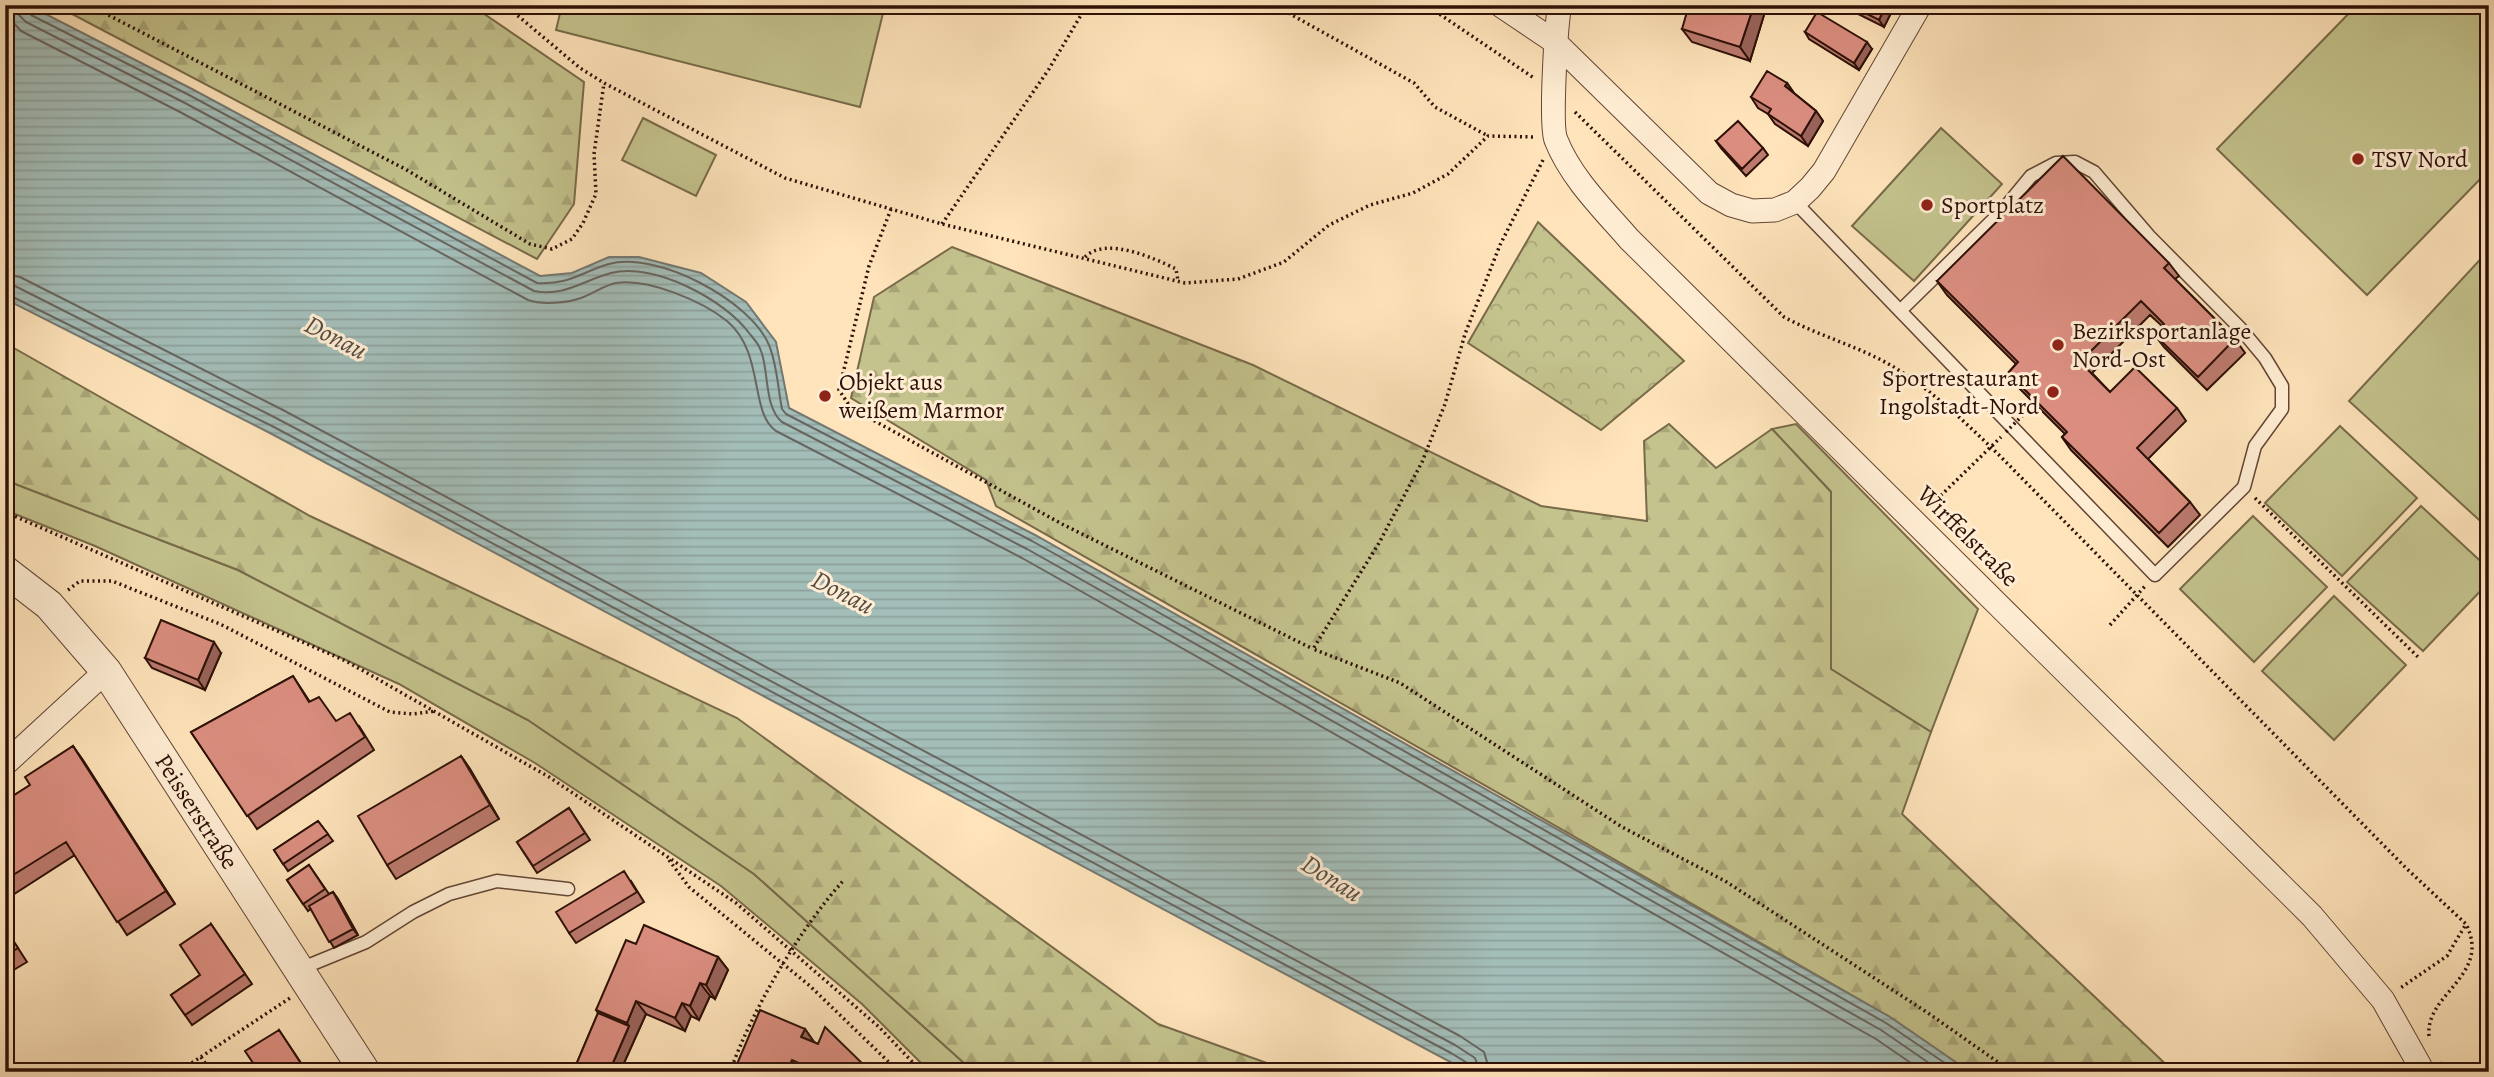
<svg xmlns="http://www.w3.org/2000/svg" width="2494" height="1077" viewBox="0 0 2494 1077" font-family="Alegreya,serif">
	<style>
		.grass { fill: #c4c38d; stroke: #786a4a; stroke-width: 2 }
		.forest { fill: url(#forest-firs); stroke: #786a4a; stroke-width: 2 }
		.park { fill: url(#park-crowns); stroke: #786a4a; stroke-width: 2 }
		.water { fill: url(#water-rules); stroke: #747871; stroke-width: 2 }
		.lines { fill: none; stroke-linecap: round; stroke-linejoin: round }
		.shore { stroke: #686660; stroke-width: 2 }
		.service-casing { stroke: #624534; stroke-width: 15 }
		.minor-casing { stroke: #624534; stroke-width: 25 }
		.tertiary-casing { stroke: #624534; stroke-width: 32 }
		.path { stroke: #2d1007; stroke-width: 3.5; stroke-dasharray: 2 3.5; stroke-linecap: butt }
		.service { stroke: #ffedd3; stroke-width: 12 }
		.minor { stroke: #ffedd3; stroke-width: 23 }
		.tertiary { stroke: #ffedd3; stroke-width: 30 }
		.path-bridge { stroke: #2d1007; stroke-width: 3.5; stroke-dasharray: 2 3.5; stroke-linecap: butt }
		.wall { fill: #bc7a6e; stroke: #2d1007; stroke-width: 2 }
		.shaded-wall { fill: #99635a; stroke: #2d1007; stroke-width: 2 }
		.building { fill: #db8e80; stroke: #2d1007; stroke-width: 2 }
		.poi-dot { fill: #8f2418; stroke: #ffedd3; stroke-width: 2.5 }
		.labels { text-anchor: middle; stroke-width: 6; stroke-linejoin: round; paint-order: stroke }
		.poi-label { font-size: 24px; fill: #2d1007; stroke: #ffedd3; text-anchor: start }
		.street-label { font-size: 24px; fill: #2d1007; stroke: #ffedd3 }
		.water-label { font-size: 26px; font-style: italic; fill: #564d45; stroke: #ffedd3 }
	</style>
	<defs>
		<pattern id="forest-firs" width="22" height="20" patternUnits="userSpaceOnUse" patternTransform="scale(1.75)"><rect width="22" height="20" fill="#c4c38d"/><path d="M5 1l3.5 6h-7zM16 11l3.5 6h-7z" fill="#a9a678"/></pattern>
		<pattern id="park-crowns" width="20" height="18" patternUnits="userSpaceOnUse" patternTransform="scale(1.75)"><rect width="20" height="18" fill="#c4c38d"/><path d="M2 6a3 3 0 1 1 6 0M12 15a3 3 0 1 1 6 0" fill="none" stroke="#a9a678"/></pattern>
		<pattern id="water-rules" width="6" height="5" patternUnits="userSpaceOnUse" patternTransform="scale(1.75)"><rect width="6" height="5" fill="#a3bdb8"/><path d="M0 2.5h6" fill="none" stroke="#8da19d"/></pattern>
	</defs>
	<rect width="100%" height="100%" fill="#ffe4bb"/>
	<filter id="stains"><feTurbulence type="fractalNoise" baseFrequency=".00286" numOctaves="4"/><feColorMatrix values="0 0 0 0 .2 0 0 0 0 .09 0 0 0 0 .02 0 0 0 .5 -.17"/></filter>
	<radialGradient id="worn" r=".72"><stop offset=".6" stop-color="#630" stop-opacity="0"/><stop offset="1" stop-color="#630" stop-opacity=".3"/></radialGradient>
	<path class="grass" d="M562,5H885L860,107L556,30Z
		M2357,5H2489V170L2367,295L2217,149Z
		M643,118L716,155L696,196L622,160Z
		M1941,128L2002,184L1914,281L1852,226Z
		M2489,250V529L2349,401Z
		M1796,424L1978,609L1931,732L1831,669V492L1772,429Z
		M2340,426L2417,498L2342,576L2265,503Z
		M5,480L238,570L528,720L754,874L974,1072H930L862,1004L721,886L535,763L399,684L95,546L5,510Z
		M2421,506L2489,569V582L2423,651L2347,582Z
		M2253,516L2327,587L2254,662L2180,589Z
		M2334,596L2406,665L2334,740L2262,671Z"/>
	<path class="forest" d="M55,5H471L584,82L574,204L537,259Z
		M952,247L1253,365L1541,506L1647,521L1644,441L1669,424L1716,468L1772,429L1831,492V669L1931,732L1902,814L2174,1072H1970L1890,1017L996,506L986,480L851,398L874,297Z
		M5,343L310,516L737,718L1158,1024L1292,1072H974L754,874L528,720L238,570L5,480Z"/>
	<path class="park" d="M1538,222L1684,361L1601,430L1468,343Z"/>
	<path class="water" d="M5,5H28L192,89L540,276L572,273L609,257H639L701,273L746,302L776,342L789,408L1035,535L1890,1017L1970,1072H1469L268,432L5,299Z"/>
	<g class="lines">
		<path class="shore" d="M7,5L10,19L21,31L180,112L528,300C542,305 567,303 581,298C593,294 604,285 616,283C648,278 702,301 727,321C765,353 749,412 776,431L1022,558L1876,1039L1924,1072
			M18,5L19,15L26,22L185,103L534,291C565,297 584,280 611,273C654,262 725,300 749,333C753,338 759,344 761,351C769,371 764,407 782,422L1027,549L1881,1030L1942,1072
			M26,5L31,15L189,95L537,283C570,285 581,272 609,264C657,251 750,300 769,345C777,364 778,389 782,409L786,414L1032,541L1886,1023L1958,1072
			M5,274L20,277L281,409L1460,1036L1484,1052L1490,1072
			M5,284L15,286L276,418L1455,1045L1475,1058L1480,1072
			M5,293L272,426L1451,1053L1469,1064L1471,1072"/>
		<g class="service-casing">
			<path id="service" d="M1795,202L2155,575L2244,487L2255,446L2282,409V386L2265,358L2240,328L2149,236L2094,172L2075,162L2056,163L2031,176L2003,210L1900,311
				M300,969L366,942L413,912L449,894L497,881L568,889"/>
		</g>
		<g class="minor-casing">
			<path id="minor" d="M1500,5L1555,42L1709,193L1731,205L1752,211L1775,210L1795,202L1810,188L1824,171L1920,5
				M1560,5C1556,23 1550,126 1556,140C1571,178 1603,209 1629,239L2312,916L2383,1000L2420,1066
				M5,764L106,671"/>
		</g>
		<g class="tertiary-casing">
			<g id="tertiary">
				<path id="s1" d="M5,571L49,605L106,671L365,1072"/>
			</g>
		</g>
		<path class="path" d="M89,5L405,169L530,244L552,249L572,239L583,223L596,194L594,154L604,83
			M505,5L580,68L604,83L785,178L942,224L1185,283L1238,279L1284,262L1329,225L1370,205L1413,193L1448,174L1488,136L1534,137
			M1274,5L1414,83L1435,107L1488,136
			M1426,5L1534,78
			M1575,112L1784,317C1819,336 1858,346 1892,366C1932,390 1966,423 1999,455L2406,868L2466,924L2447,956L2399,989
			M1543,160L1500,245L1465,334L1445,404L1422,462L1379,543L1313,649L1400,683L1622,827L1725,881L1928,1013L2012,1072
			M891,209L869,266L839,390L851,408L1062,524L1313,649
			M942,224L1049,69L1087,5
			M1085,257C1106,236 1154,258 1176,269L1178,281
			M2255,498L2418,657
			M1929,507L2001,437
			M5,512L346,661L549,777L736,903L879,1027L922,1072
			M68,590L80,581H112L220,624L390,712L413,714L436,711
			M2110,625L2146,585
			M669,860L689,887L810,986L899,1072
			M2429,1036C2425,993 2492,976 2466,924
			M201,1057L211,1072
			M2440,1063L2453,1072
			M178,1072L290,998
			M730,1072C752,1010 800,928 844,880"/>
		<use href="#service" class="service"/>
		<use href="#minor" class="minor"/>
		<use href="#tertiary" class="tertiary"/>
		<path class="path-bridge" d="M2006,432L2035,403"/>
	</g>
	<path class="wall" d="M1767,5L1750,61L1692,42L1682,29Z
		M1848,5H1895L1884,27L1852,11Z
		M1805,32L1872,49L1859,70L1809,39Z
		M1787,83L1794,93L1816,111L1823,121L1808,146L1775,124L1768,114L1758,108L1751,97Z
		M1716,141L1763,148L1768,155L1746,176L1721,148Z
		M2169,263L2179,276L2175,279L2235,339L2245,353L2207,390L2164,347L2154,334L2162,326L2150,315L2092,373L2110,392L2177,408L2186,421L2148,459L2190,502L2200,515L2168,547L2071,450L2062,437L2065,434L2017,386L2008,373L2016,364L1947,295L1937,281Z
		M221,653L205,690L152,668L145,658Z
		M293,676L310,702L336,721L359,726L374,750L257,829L191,732Z
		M73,746L175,904L127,935L75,855L5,900V801L30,785Z
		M461,756L470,769L499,819L396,879L387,865Z
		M569,808L590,840L537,873L517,842Z
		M318,821L333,841L288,871L274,850Z
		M309,865L329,894L333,892L338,899L358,935L334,948L311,909L308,911L287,880Z
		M631,881L644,902L576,943L569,933Z
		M211,924L252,984L192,1025L171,995L200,975Z
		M5,928L27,962L5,975Z
		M636,944L718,957L728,970L715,999L710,996L699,1020L691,1016L685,1031L646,1014L620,1072H573L598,1013L596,1010Z
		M805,1029L814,1042L871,1072H734Z
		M279,1030L307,1072H259Z"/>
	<path class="shaded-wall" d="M1754,5H1767L1750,61L1740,47Z
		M1886,5H1895L1884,27L1879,20Z
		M1867,42L1872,49L1859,70L1854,63Z
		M1787,83L1794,93L1785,86Z
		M1816,111L1823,121L1808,146L1801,136Z
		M214,642L221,653L205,690L198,680Z
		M73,746L83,760L175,904L166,891Z
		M461,756L470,769L499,819L490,805Z
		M333,892L338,899L358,935L353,929Z
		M718,957L728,970L715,999L706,985Z
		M700,983L710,996L699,1020L690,1006Z
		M636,1001L646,1014L620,1072H609L629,1026L627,1023Z
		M682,1003L691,1016L685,1031L675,1018Z
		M805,1029L814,1042L801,1037Z
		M792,1060L800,1072H786Z"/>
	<path class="building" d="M1689,5H1754L1740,47L1682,29Z
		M1849,5H1886L1879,20Z
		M1817,12L1867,42L1854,63L1805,32Z
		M1767,71L1787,83L1785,86L1816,111L1801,136L1768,114L1771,109L1751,97Z
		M1738,121L1763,148L1742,169L1716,141Z
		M2063,156L2169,263L2164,268L2235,339L2198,377L2154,334L2164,324L2141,301L2080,362L2110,392L2135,367L2177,408L2137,448L2190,502L2159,533L2062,437L2067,432L2008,373L2018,362L1937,281Z
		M161,620L214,642L198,680L145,658Z
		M293,676L309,702L319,697L336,721L350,713L365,737L247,816L191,732Z
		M73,746L166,891L117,922L66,842L5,880V801L30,785L25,777Z
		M461,756L490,805L387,865L358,816Z
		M569,808L585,833L533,866L517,842Z
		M318,821L328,834L283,864L274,850Z
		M309,865L325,889L303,904L287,880Z
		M624,871L637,892L569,933L556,912Z
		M333,892L353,929L329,942L309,906Z
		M211,924L245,974L185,1015L171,995L200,975L180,945Z
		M644,925L718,957L706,985L700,983L690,1006L682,1003L675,1018L636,1001L627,1023L596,1010L626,940L636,944Z
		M5,929L18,948L5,956Z
		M760,1010L805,1029L801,1037L818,1044L825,1027L871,1072H806L808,1067L792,1060L786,1072L734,1071Z
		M598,1013L629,1026L609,1072H573Z
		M279,1030L302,1065L292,1072H259L245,1051Z"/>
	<g class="poi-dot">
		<circle cx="2358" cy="159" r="7"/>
		<circle cx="1927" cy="205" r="7"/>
		<circle cx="2058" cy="345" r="7"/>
		<circle cx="2053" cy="392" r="7"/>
		<circle cx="825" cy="396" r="7"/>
	</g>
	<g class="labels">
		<g class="poi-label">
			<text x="2372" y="167">TSV Nord</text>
			<text x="1941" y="213">Sportplatz</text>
			<text x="2072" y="339">Bezirksportanlage<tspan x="2072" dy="28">Nord-Ost</tspan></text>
			<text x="2039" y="386" text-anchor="end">Sportrestaurant<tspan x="2039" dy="28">Ingolstadt-Nord</tspan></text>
			<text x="839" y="390">Objekt aus<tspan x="839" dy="28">weißem Marmor</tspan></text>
		</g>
		<g class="street-label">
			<text transform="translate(1968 536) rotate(45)" y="8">Wirffelstraße</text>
			<text dy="8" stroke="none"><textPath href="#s1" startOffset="310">Peisserstraße</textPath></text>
		</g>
		<g class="water-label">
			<text transform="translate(336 337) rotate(27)" y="9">Donau</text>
			<text transform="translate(843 592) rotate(27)" y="9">Donau</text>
			<text transform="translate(1332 878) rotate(32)" y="9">Donau</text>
		</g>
	</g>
	<rect width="2494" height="1077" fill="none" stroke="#ffe4bb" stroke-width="28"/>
	<rect x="7" y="7" width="2480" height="1063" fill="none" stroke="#2d1007" stroke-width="3.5"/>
	<rect x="14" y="14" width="2466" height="1049" fill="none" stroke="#2d1007" stroke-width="2"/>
	<rect width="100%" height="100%" filter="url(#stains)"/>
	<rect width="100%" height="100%" fill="url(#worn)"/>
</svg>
